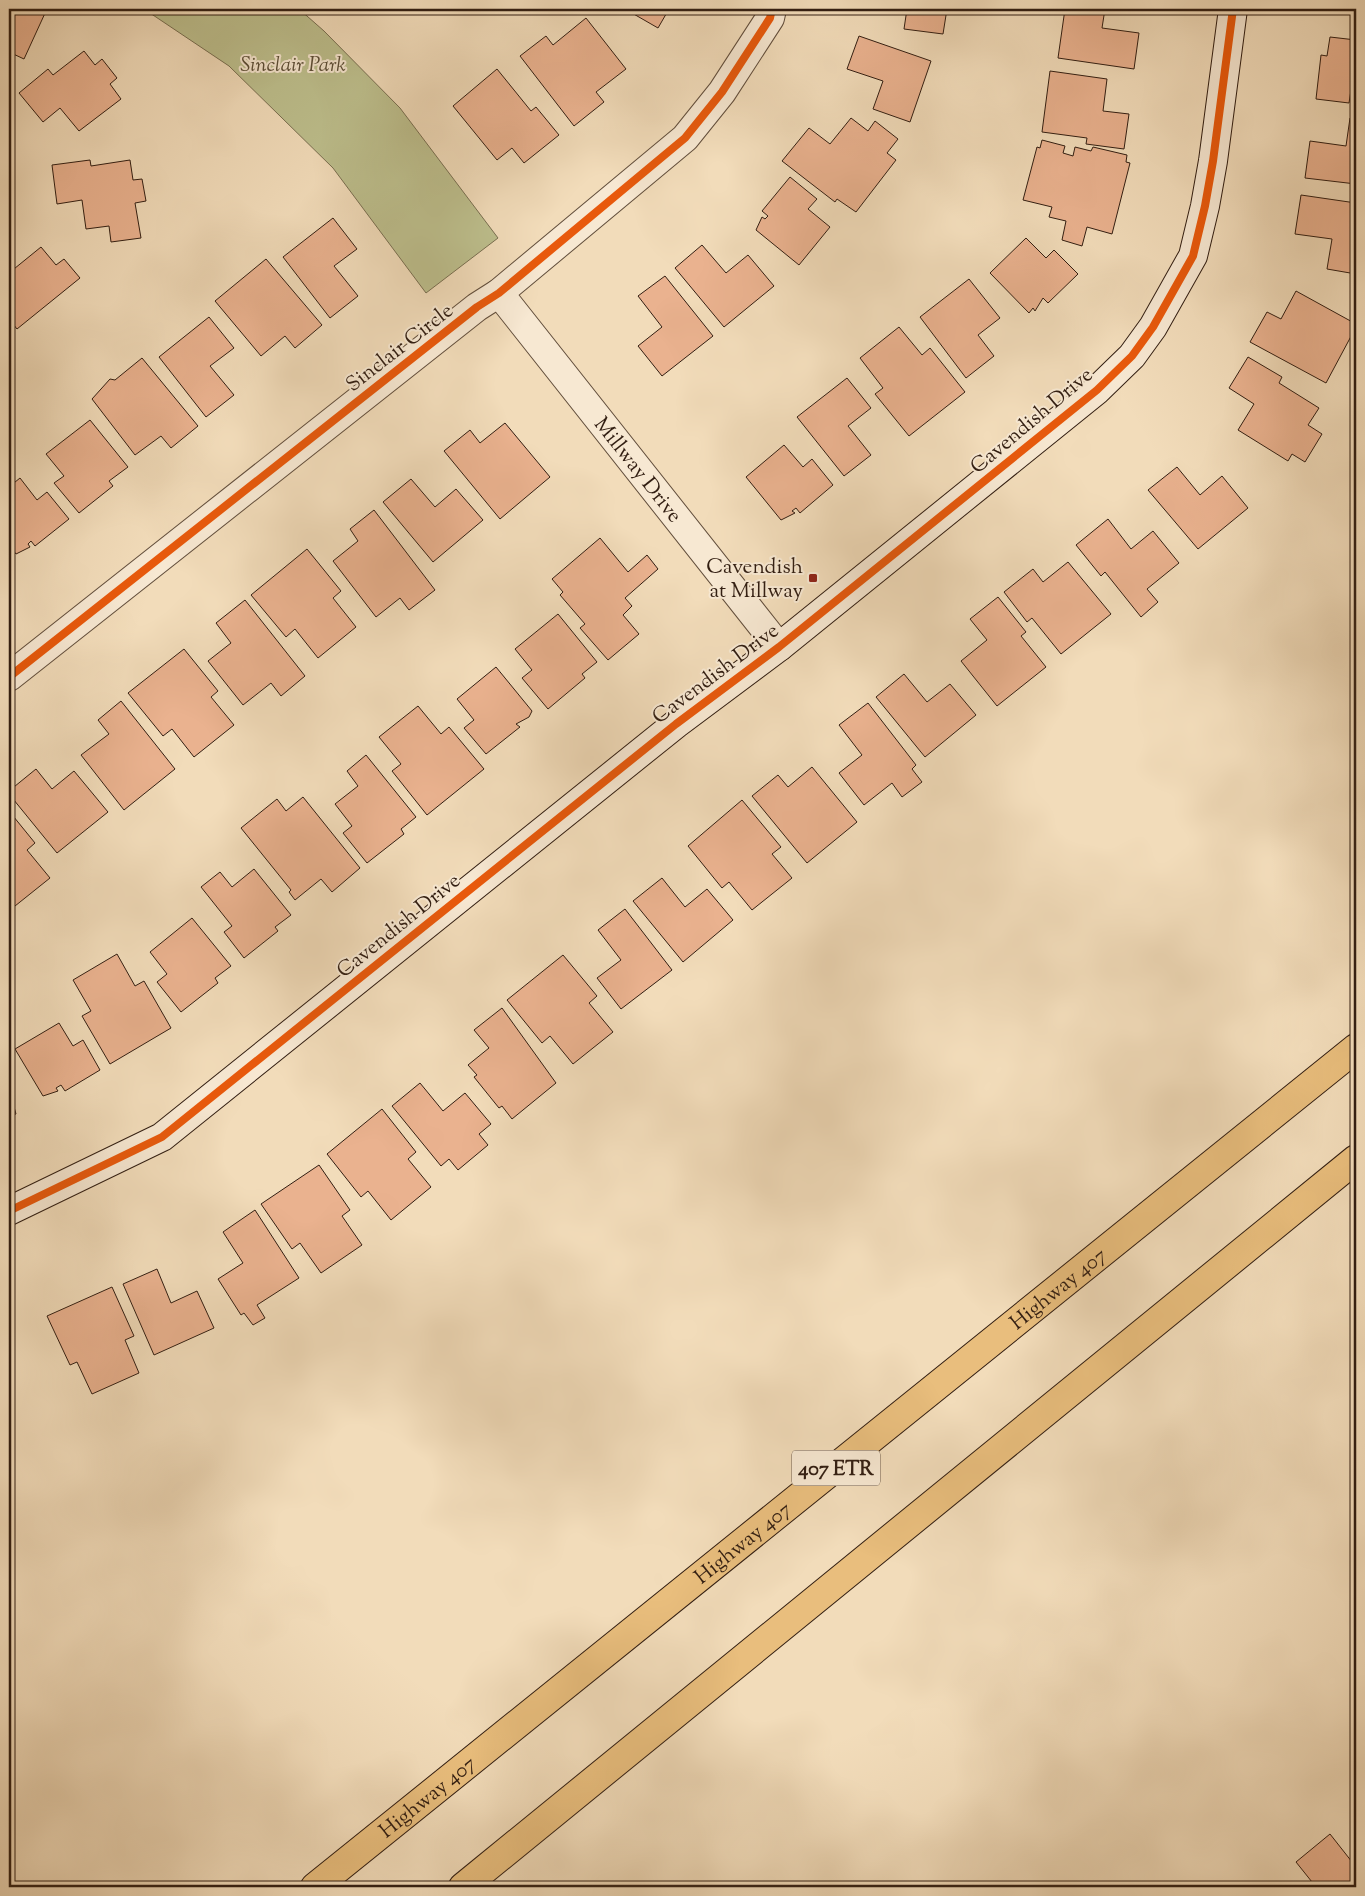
<svg xmlns="http://www.w3.org/2000/svg" width="1365" height="1896" viewBox="0 0 1365 1896" font-family="'Sorts Mill Goudy',serif">
	<style>
		.green { fill: #bdbf8d; stroke: #786e50 }
		.building { fill: #eab28f; stroke: #321e12 }
		.lines { fill: none; stroke-linecap: round; stroke-linejoin: round }
		.street-casing { stroke: #624e3c; stroke-width: 30 }
		.secondary-casing { stroke: #321e12; stroke-width: 30 }
		.highway-casing { stroke: #321e12; stroke-width: 30 }
		.street { stroke: #f7e8d2; stroke-width: 28 }
		.secondary { stroke: #f7e8d2; stroke-width: 28 }
		.highway { stroke: #e9be7d; stroke-width: 28 }
		.cycleway-casing { stroke: #f7e8d2; stroke-width: 11 }
		.cycleway { stroke: #e8590c; stroke-width: 8 }
		.poi-dot { fill: #8f2418; stroke: #f7e8d2; stroke-width: 2 }
		.labels { text-anchor: middle; stroke-width: 4; stroke-linejoin: round; paint-order: stroke }
		.shield { fill: #f7e8d2; stroke: #6d5b4c; stroke-width: 1 }
		.shield-label { font-size: 20px; font-weight: bold; fill: #321e12 }
		.park-label { font-size: 21px; font-style: italic; fill: #5c4e37; stroke: #f7e8d2 }
		.street-label { font-size: 21px; fill: #321e12; stroke: #f7e8d2 }
		.poi-label { font-size: 21px; fill: #321e12; stroke: #f7e8d2; text-anchor: end }
	</style>
	<rect width="100%" height="100%" fill="#f2dcba"/>
	<filter id="stains"><feTurbulence type="fractalNoise" baseFrequency=".004" numOctaves="4"/><feColorMatrix values="0 0 0 0 .2 0 0 0 0 .09 0 0 0 0 .02 0 0 0 .5 -.17"/></filter>
	<radialGradient id="worn" r=".72"><stop offset=".6" stop-color="#630" stop-opacity="0"/><stop offset="1" stop-color="#630" stop-opacity=".3"/></radialGradient>
	<path class="green" d="M144,9H299L324,31L400,108L498,238L426,293L333,168L229,66Z"/>
	<path class="building" d="M9,9H41L46,11L24,59L9,52Z
		M625,9H669L658,28Z
		M907,9H947L943,34L904,29Z
		M1065,9H1105L1102,28L1139,33L1134,69L1058,58Z
		M586,18L626,69L596,92L604,102L574,126L520,56L546,36L553,45Z
		M859,36L931,61L910,122L873,109L883,81L847,69Z
		M1330,37L1356,40V91L1351,90L1349,103L1316,99L1321,55L1327,56Z
		M84,51L95,65L102,59L117,78L110,84L121,99L79,131L60,108L43,122L19,93L48,69L53,75Z
		M497,69L531,111L536,107L559,135L524,163L512,148L497,160L453,106Z
		M1050,71L1107,79L1103,111L1129,114L1124,149L1086,144L1087,138L1042,132Z
		M851,118L868,131L875,121L898,139L887,153L896,160L856,212L837,199L835,202L782,161L809,128L830,144Z
		M1350,118L1356,119V184L1305,178L1310,141L1346,146Z
		M1042,140L1065,146L1063,153L1073,156L1075,147L1091,151L1093,147L1127,155L1126,162L1130,163L1112,234L1087,227L1082,246L1062,240L1066,221L1049,217L1052,207L1023,200L1037,147L1040,148Z
		M90,160L91,166L130,160L133,180L142,179L146,201L135,203L141,238L111,242L109,226L86,229L82,200L57,204L52,165Z
		M790,177L817,199L808,209L830,227L799,265L756,230L762,217L765,219L768,216L762,211Z
		M1301,195L1356,203V274L1327,269L1332,239L1295,234Z
		M333,218L357,249L334,266L358,296L330,318L283,257Z
		M1026,238L1046,258L1054,250L1078,274L1048,303L1043,298L1035,311L1033,308L1029,313L990,273Z
		M702,245L726,273L748,255L774,286L724,327L675,268Z
		M41,247L56,265L64,259L80,278L17,329L9,319V273Z
		M266,259L322,325L295,348L285,336L261,356L215,301Z
		M665,276L713,336L662,376L638,346L662,327L638,296Z
		M969,279L1000,318L978,335L994,356L966,378L920,317Z
		M1296,291L1356,324V327L1326,383L1250,342L1267,312L1281,319Z
		M209,317L234,348L210,366L234,395L206,417L159,357Z
		M899,327L922,355L930,348L965,392L909,436L875,394L883,388L860,358Z
		M1248,357L1282,377L1279,383L1319,408L1308,425L1322,434L1305,462L1292,454L1288,461L1238,430L1254,404L1229,388Z
		M142,358L198,426L171,448L161,436L135,455L92,399L110,379L115,380Z
		M847,378L871,408L848,426L871,455L844,476L797,417Z
		M90,420L128,467L109,481L113,486L79,513L54,483L64,476L46,454Z
		M505,423L550,477L500,519L444,451L470,430L480,443Z
		M784,445L803,467L812,459L833,485L800,513L796,508L792,511L795,513L781,520L746,477Z
		M1177,467L1200,495L1222,476L1248,508L1198,549L1148,490Z
		M20,478L37,500L47,492L69,519L35,546L31,541L28,544L30,547L16,554L9,545V487Z
		M411,479L435,507L456,489L483,520L433,562L383,502Z
		M374,510L435,590L409,610L400,598L376,617L333,561L358,541L350,529Z
		M1108,519L1131,549L1153,531L1179,563L1147,589L1158,602L1141,617L1105,572L1101,576L1076,545Z
		M600,538L628,572L647,555L658,569L625,598L632,606L623,615L639,634L608,660L580,628L585,624L560,595L563,592L552,579Z
		M307,549L341,591L333,598L356,627L318,658L295,629L286,637L251,595Z
		M1068,562L1111,614L1061,654L1032,618L1027,622L1004,592L1033,569L1043,582Z
		M998,597L1026,632L1021,636L1046,667L997,706L961,661L987,640L970,619Z
		M245,600L305,676L281,696L271,683L243,705L208,661L231,643L216,623Z
		M558,614L597,662L582,674L585,678L548,709L522,678L532,670L515,649Z
		M184,649L218,691L211,697L234,725L194,757L172,729L163,736L128,693Z
		M496,667L532,711L529,717L516,724L520,727L486,754L464,728L474,720L457,699Z
		M904,674L927,702L950,684L976,715L925,757L876,697Z
		M121,701L175,769L124,810L81,755L109,734L98,720Z
		M868,703L916,765L912,769L922,782L902,797L892,783L864,805L839,773L862,755L839,725Z
		M418,706L441,734L449,727L484,769L427,815L392,771L401,764L379,737Z
		M366,755L416,817L401,829L404,834L367,863L343,833L352,826L335,804L358,786L347,771Z
		M812,767L857,822L807,863L752,796L778,775L788,787Z
		M36,769L52,789L74,771L108,812L57,853L9,794V791Z
		M303,797L360,868L332,892L321,879L295,900L289,892L291,890L241,828L277,799L286,811Z
		M742,800L781,847L772,854L792,878L752,910L729,882L722,888L688,846Z
		M9,811L35,843L27,850L50,878L10,910Z
		M254,869L291,915L275,927L278,931L244,958L224,932L232,926L201,887L220,872L232,887Z
		M662,878L685,907L707,889L733,920L683,962L633,901Z
		M625,909L672,970L621,1009L597,978L621,960L598,930Z
		M192,918L231,966L215,978L218,983L181,1012L157,982L167,974L150,952Z
		M117,954L135,986L144,981L171,1028L110,1064L82,1016L91,1011L73,980Z
		M563,955L597,996L589,1003L613,1032L573,1064L550,1036L542,1043L507,1000Z
		M502,1008L556,1083L512,1119L502,1106L499,1108L474,1077L477,1075L468,1065L489,1048L474,1030Z
		M59,1023L73,1046L83,1040L100,1070L65,1091L61,1085L56,1088L58,1091L43,1096L15,1049Z
		M420,1083L443,1111L465,1093L491,1124L479,1134L488,1145L458,1170L449,1159L441,1166L392,1106Z
		M9,1089L16,1114L9,1116Z
		M382,1109L416,1152L408,1159L431,1187L391,1220L368,1191L361,1197L327,1154Z
		M319,1165L350,1210L342,1216L362,1245L321,1273L300,1243L292,1249L261,1204Z
		M255,1210L299,1278L257,1305L265,1318L253,1325L244,1313L241,1315L218,1279L243,1263L223,1232Z
		M157,1269L171,1303L197,1291L214,1328L154,1355L123,1284Z
		M112,1287L134,1336L125,1340L139,1373L92,1394L77,1362L70,1365L47,1316Z
		M1330,1834L1356,1867V1887H1316L1296,1862Z"/>
	<g class="lines">
		<g class="street-casing">
			<g id="street">
				<path id="s1" d="M499,293L779,647"/>
				<path d="M9,677L477,307L499,293L685,138L722,92L770,18L772,9"/>
			</g>
		</g>
		<g class="secondary-casing">
			<path id="secondary" d="M9,1211L162,1137L676,724L779,647L1097,390L1132,356L1153,327L1193,256L1205,206L1213,161L1233,9"/>
		</g>
		<g class="highway-casing">
			<g id="highway">
				<path id="s2" d="M315,1887L1356,1048"/>
				<path d="M463,1887L1356,1159"/>
			</g>
		</g>
		<use href="#street" class="street"/>
		<use href="#secondary" class="secondary"/>
		<use href="#highway" class="highway"/>
		<g class="cycleway-casing">
			<path id="cycleway" d="M9,677L477,307L499,293L685,138L722,92L770,18L772,9
				M9,1211L162,1137L676,724L779,647L1097,390L1132,356L1153,327L1193,256L1205,206L1213,161L1233,9"/>
		</g>
		<use href="#cycleway" class="cycleway"/>
	</g>
	<rect class="poi-dot" x="808" y="573" width="10" height="10" rx="2.5"/>
	<g class="labels">
		<rect class="shield" x="792" y="1450.5" width="88" height="35" rx="4"/>
		<g class="shield-label">
			<text x="836" y="1475">407 ETR</text>
		</g>
		<g class="park-label">
			<text x="293" y="71">Sinclair Park</text>
		</g>
		<g class="street-label">
			<text transform="translate(399 347) rotate(-38)" y="7">Sinclair Circle</text>
			<text transform="translate(1031 420) rotate(-40)" y="7">Cavendish Drive</text>
			<text dy="7" stroke="none"><textPath href="#s1" startOffset="225">Millway Drive</textPath></text>
			<text transform="translate(715 673) rotate(-37)" y="7">Cavendish Drive</text>
			<text transform="translate(398 925) rotate(-39)" y="7">Cavendish Drive</text>
			<text dy="7" stroke="none"><textPath href="#s2" startOffset="954">Highway 407</textPath></text>
			<text dy="7" stroke="none"><textPath href="#s2" startOffset="549">Highway 407</textPath></text>
			<text dy="7" stroke="none"><textPath href="#s2" startOffset="144">Highway 407</textPath></text>
		</g>
		<g class="poi-label">
			<text x="803" y="573">Cavendish<tspan x="803" dy="24">at Millway</tspan></text>
		</g>
	</g>
	<rect width="1365" height="1896" fill="none" stroke="#f2dcba" stroke-width="30"/>
	<rect x="10" y="10" width="1345" height="1876" fill="none" stroke="#321e12" stroke-width="2.5"/>
	<rect x="15" y="15" width="1335" height="1866" fill="none" stroke="#321e12"/>
	<rect width="100%" height="100%" filter="url(#stains)"/>
	<rect width="100%" height="100%" fill="url(#worn)"/>
</svg>
